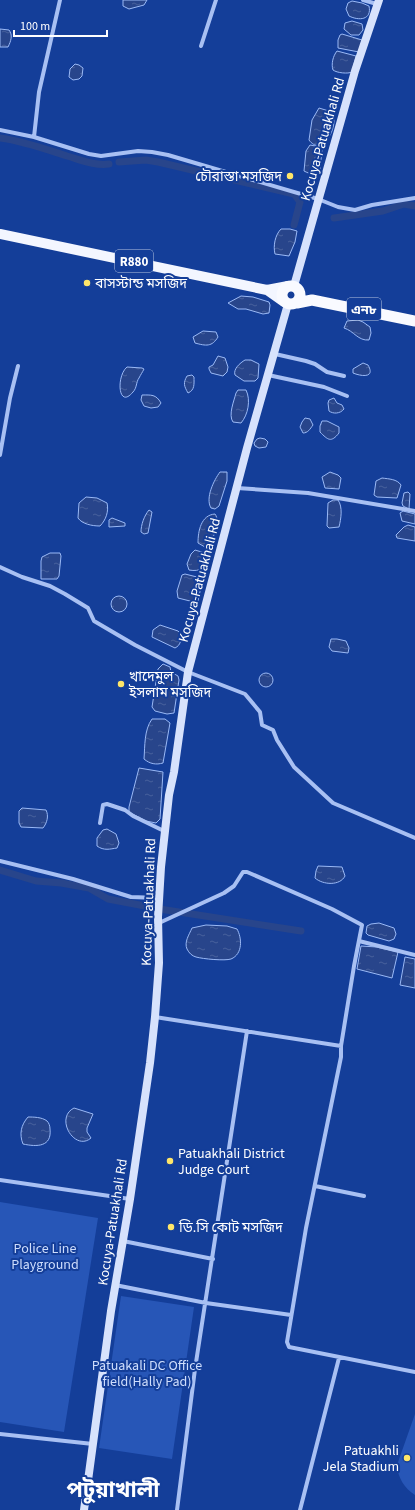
<svg xmlns="http://www.w3.org/2000/svg" width="415" height="1510" viewBox="0 0 415 1510" font-family="'Source Sans 3','Noto Sans Bengali',sans-serif">
	<style>
		.green { fill: #2756b7 }
		.water { fill: url(#water-ripples); stroke: #9ab9f6 }
		.lines { fill: none; stroke-linecap: round; stroke-linejoin: round }
		.canal { stroke: #28458b; stroke-width: 7 }
		.minor { stroke: #a8c0f3; stroke-width: 4 }
		.secondary { stroke: #d7e2fc; stroke-width: 8 }
		.primary { stroke: #f3f6ff; stroke-width: 10 }
		.trunk { stroke: #f9faff; stroke-width: 11 }
		.poi-dot { fill: #ffe669; stroke: #143e99; stroke-width: 1.5 }
		.labels { text-anchor: middle; stroke-width: 4; stroke-linejoin: round; paint-order: stroke }
		.shield { fill: #143e99; stroke: #b8c5e0; stroke-width: 1 }
		.shield-label { font-size: 13px; font-weight: bold; fill: #fff }
		.street-label { font-size: 14px; fill: #fff; stroke: #143e99 }
		.poi-label { font-size: 14px; fill: #fff; stroke: #143e99; text-anchor: start }
		.park-label { font-size: 14px; fill: #cfdefd; stroke: #143e99 }
		.town-label { font-size: 22px; font-weight: bold; fill: #fff; stroke: #143e99 }
	</style>
	<defs>
		<pattern id="water-ripples" width="26" height="14" patternUnits="userSpaceOnUse"><rect width="26" height="14" fill="#28458b"/><path d="M2 4q2-2 4 0t4 0M15 11q2-2 4 0t4 0" fill="none" stroke="#48619c"/></pattern>
	</defs>
	<rect width="100%" height="100%" fill="#143e99"/>
	<path class="green" d="M0,1202L98,1218L64,1432L0,1422Z
		M121,1296L194,1307L172,1459L99,1448Z
		M415,1414V1495C404,1488 398,1478 397,1465Z"/>
	<path class="water" d="M123,0H147L144,5L129,9L123,6Z
		M352,1L362,3L369,6C372,20 359,21 349,16L346,9L348,3Z
		M352,21L362,24L363,30L359,35H351L344,29L345,23Z
		M0,29L9,30C13,35 11,41 8,47H0Z
		M342,34L362,40L359,52L338,48V40L340,35Z
		M337,51L356,56L352,72C348,74 337,73 333,70C331,64 333,56 337,51Z
		M75,64L79,65L83,68L82,76L79,79L73,80L69,77L70,69Z
		M319,108L332,112C340,126 322,158 309,140L312,120Z
		M310,145L321,147L322,149L320,170C315,176 310,174 304,171L306,151Z
		M281,229H290L297,231L295,242L289,256L275,254C273,246 275,235 281,229Z
		M241,296L253,297L269,302L270,305L269,313L263,314L246,309H238L228,303Z
		M358,320L363,322L370,327L371,333L369,340C358,341 354,331 344,328L347,321Z
		M203,331L216,332L218,337C212,347 206,346 195,343L193,337Z
		M218,356L225,358L228,367L227,372L223,376L211,373L209,369V367L213,365Z
		M245,360H251L259,364L258,378L255,381H244L235,375C233,369 240,363 245,360Z
		M363,363L368,365C376,379 360,376 353,373V369Z
		M127,367L142,368L144,369C142,373 141,374 139,378C136,382 137,388 133,392C118,410 116,376 127,367Z
		M192,375L194,377C194,384 195,390 188,393C184,386 183,383 187,376Z
		M238,390H246C251,400 248,415 241,423L233,422C228,415 234,401 236,393Z
		M142,395C151,395 156,394 161,403L158,407L151,408L144,406L141,400Z
		M334,398L337,403L342,405L344,409C340,414 333,414 329,411L328,403L329,400Z
		M305,418L310,419L313,425C310,429 308,433 303,433L300,427L302,422Z
		M322,421H327L339,427V433C331,443 328,440 320,432V426Z
		M260,438L265,439L268,442L266,447L259,448L255,446L254,443L257,439Z
		M220,472H227V481L219,506L215,509L211,508C205,498 214,480 220,472Z
		M330,472L338,475L341,478L339,489L325,488L322,477Z
		M382,478C389,479 397,479 401,485L397,498L377,497L374,495L376,481Z
		M408,492L410,494L409,509L403,506L402,503L404,493Z
		M86,497L97,498L107,503C109,511 106,520 100,526C92,526 82,524 78,518L79,503Z
		M333,500H338C343,507 341,519 339,527L329,528L327,526L328,503Z
		M149,510L152,512L148,533L144,534L141,532C141,525 144,516 149,510Z
		M403,511L415,514V524L402,521L400,513Z
		M215,514C221,522 213,539 208,546L205,547L198,543C198,531 201,515 215,514Z
		M112,518L125,523V526L109,527V520Z
		M408,525L415,527V541L397,538L396,535L404,527Z
		M195,550L205,553L209,557C207,568 200,572 189,570L187,564L191,554Z
		M50,553H60L61,556L59,576L57,579H41V561L42,557Z
		M185,574L201,578L202,582L198,601H190L178,598L177,591L182,575Z
		M111 604a8 8 0 1 1 16 0a8 8 0 1 1-16 0Z
		M160,625L178,631L181,634C181,640 181,645 175,648L152,637L153,630Z
		M331,639H337L346,641L349,648L348,653L332,651L329,647Z
		M163,664L170,667L171,672L178,676L179,680L174,713L167,714L155,711L152,707L158,669Z
		M259 680a7 7 0 1 1 14 0a7 7 0 1 1-14 0Z
		M152,719H165L170,723L163,763C156,765 150,764 144,759C145,746 144,730 152,719Z
		M139,768L163,772L160,819L156,823L146,821L129,812V807Z
		M22,808L46,810C49,816 47,823 43,828L21,827L19,823V811Z
		M107,829L116,834L119,843L117,848C110,849 104,851 97,846V838L103,830Z
		M318,866L342,867L345,876C340,886 323,885 315,878L316,871Z
		M379,923L394,928L396,934L394,939L389,941L368,935L366,933L367,926L371,924Z
		M206,925L227,926L237,929C242,938 243,954 231,959C225,961 203,959 196,957C192,956 189,953 187,949C184,942 189,935 192,928Z
		M361,946L377,947L398,952L392,978L357,969Z
		M405,957L415,959V988L400,985Z
		M74,1108L93,1114L87,1128V1132L91,1138C75,1152 54,1118 74,1108Z
		M28,1117C33,1117 42,1117 47,1121C49,1123 50,1126 50,1129C52,1147 37,1147 23,1144C19,1134 21,1125 28,1117Z"/>
	<g class="lines">
		<path class="canal" d="M0,138C23,141 45,149 67,156C81,160 95,166 109,164
			M119,162L146,160L158,162L294,194L300,202L294,225
			M334,218L383,211L404,204L415,206
			M0,870L36,881L61,883L89,888L108,899L166,910L301,931"/>
		<path class="minor" d="M363,0L377,4
			M201,46L216,0
			M0,130L34,137L89,154L101,156L138,151L152,152L168,155L318,199L338,207L355,210L372,205L415,198
			M34,137L39,92L60,0
			M275,354L306,361L315,364L327,372L344,376
			M268,375L324,387L347,396
			M0,455L10,398L18,366
			M237,488L308,493L415,511
			M0,567L22,577L50,586L65,594L88,608L94,621L135,645L188,672L245,694L260,712L262,725L273,730L277,740L294,767L333,803L415,838
			M100,823L103,805L107,804L125,810L133,816L164,831
			M0,861L73,879L131,897L159,898
			M159,923L224,893L234,886L243,872H247L332,909L362,925L354,966L341,1046V1057L306,1228L287,1342L289,1347L415,1372
			M359,941L415,955
			M155,1017L341,1046
			M0,1180L130,1199
			M315,1186L364,1196
			M123,1241L213,1259
			M115,1285L206,1303L291,1315
			M0,1434L93,1444
			M177,1510L195,1369L247,1031
			M300,1510L339,1358"/>
		<path class="secondary" d="M294,286L355,71L379,0
			M84,1510L111,1311L130,1199L150,1063L155,1017L159,963L158,917L161,867L169,795L174,772L188,672L247,448L288,304"/>
		<path class="primary" d="M0,234L267,290L284,302
			M267,290L288,286"/>
		<path class="trunk" d="M282 295a9 9 0 1 1 18 0a9 9 0 1 1-18 0Z
			M297,303L312,300L415,321"/>
	</g>
	<g class="poi-dot">
		<circle cx="290" cy="176" r="4"/>
		<circle cx="87" cy="283" r="4"/>
		<circle cx="121" cy="684" r="4"/>
		<circle cx="170" cy="1161" r="4"/>
		<circle cx="171" cy="1227" r="4"/>
		<circle cx="407" cy="1458" r="4"/>
	</g>
	<g class="labels">
		<g class="shield">
			<rect x="115" y="250" width="38" height="22" rx="3"/>
			<rect x="347" y="298" width="34" height="22" rx="3"/>
		</g>
		<g class="shield-label">
			<text x="134" y="266">R880</text>
			<text x="364" y="314">এন৮</text>
		</g>
		<g class="street-label">
			<text transform="translate(322 139) rotate(-74)" y="5">Kocuya-Patuakhali Rd</text>
			<text transform="translate(199 580) rotate(-75)" y="5">Kocuya-Patuakhali Rd</text>
			<text transform="translate(148 902) rotate(-88)" y="5">Kocuya-Patuakhali Rd</text>
			<text transform="translate(112 1222) rotate(-81)" y="5">Kocuya-Patuakhali Rd</text>
		</g>
		<g class="poi-label">
			<text x="282" y="181" text-anchor="end">চৌরাস্তা মসজিদ</text>
			<text x="95" y="288">বাসস্টান্ড মসজিদ</text>
			<text x="129" y="681">খাদেমুল<tspan x="129" dy="16">ইসলাম মসজিদ</tspan></text>
			<text x="178" y="1158">Patuakhali District<tspan x="178" dy="16">Judge Court</tspan></text>
			<text x="179" y="1232">ডি.সি কোট মসজিদ</text>
			<text x="399" y="1455" text-anchor="end">Patuakhli<tspan x="399" dy="16">Jela Stadium</tspan></text>
		</g>
		<g class="park-label">
			<text x="45" y="1253">Police Line<tspan x="45" dy="16">Playground</tspan></text>
			<text x="147" y="1370">Patuakali DC Office<tspan x="147" dy="16">field(Hally Pad)</tspan></text>
		</g>
		<g class="town-label">
			<text x="113" y="1497">পটুয়াখালী</text>
		</g>
	</g>
	<path d="M14 30v6h93v-6" fill="none" stroke="#ffffff" stroke-width="2"/>
	<text x="20" y="30" font-size="12" fill="#ffffff" stroke="#143e99" stroke-width="3" paint-order="stroke">100 m</text>
</svg>
